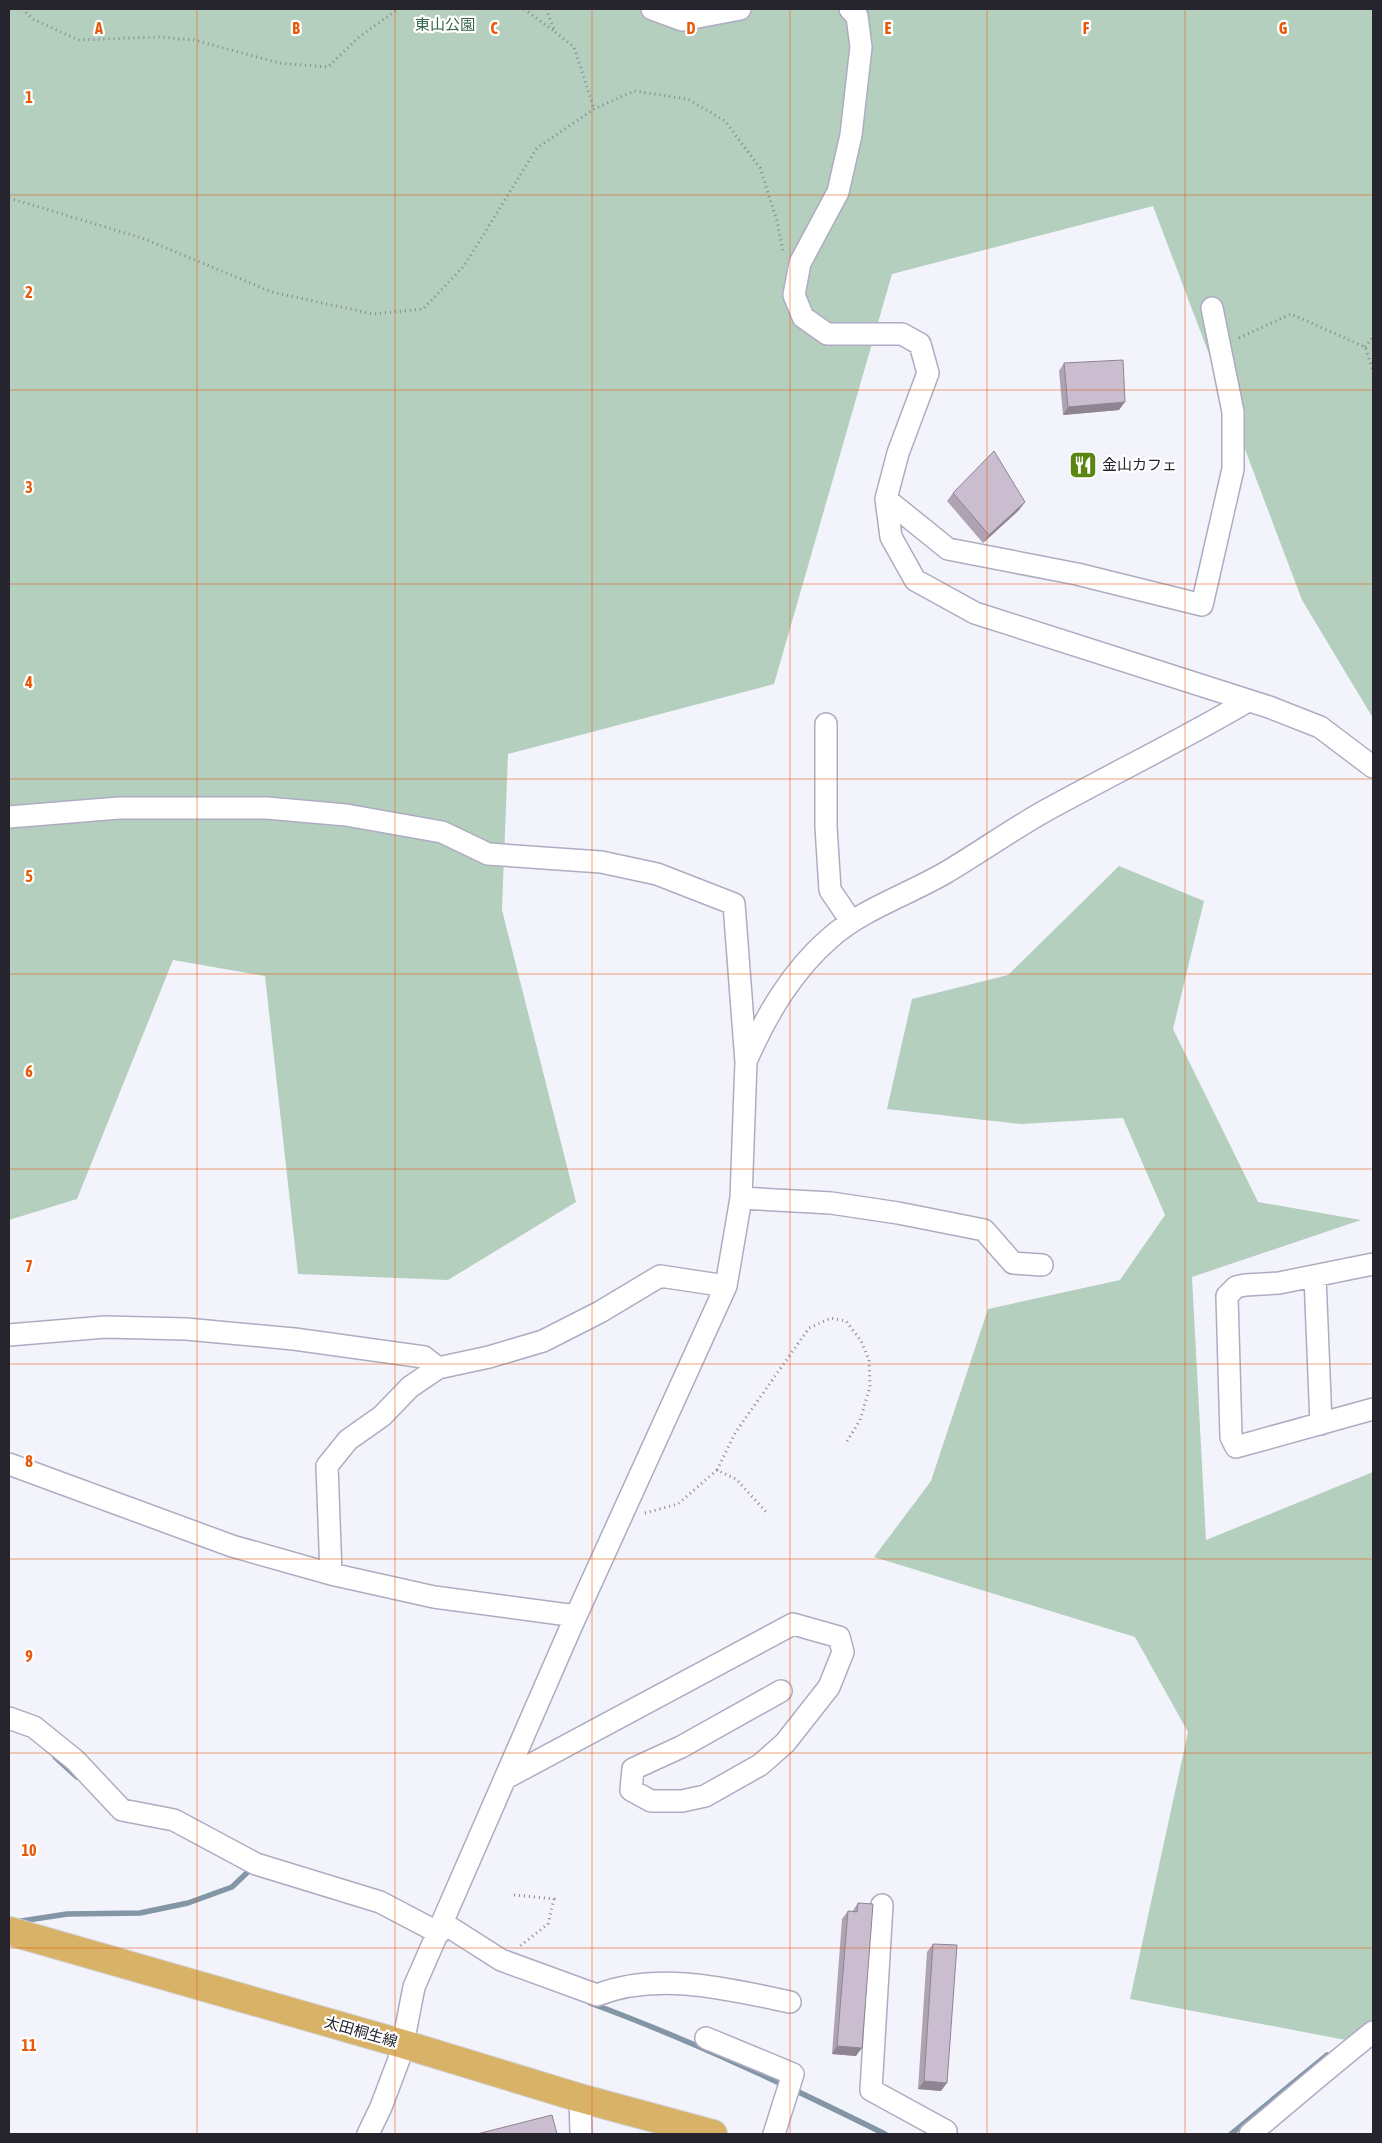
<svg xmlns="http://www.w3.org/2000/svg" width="1382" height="2143" viewBox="0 0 1382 2143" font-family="'Asap Condensed','Noto Sans JP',sans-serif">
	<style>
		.green { fill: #b4cfbd }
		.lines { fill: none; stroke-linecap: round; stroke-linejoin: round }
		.stream { stroke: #8296a6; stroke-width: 5.5 }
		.minor-casing { stroke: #aeacc2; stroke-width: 24 }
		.major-casing { stroke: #cfcfd1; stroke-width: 30 }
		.path { stroke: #888790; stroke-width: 3; stroke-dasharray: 1 4; stroke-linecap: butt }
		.minor { stroke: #fff; stroke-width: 21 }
		.major { stroke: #d8b367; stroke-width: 28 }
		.wall { fill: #afa3b3 }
		.shaded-wall { fill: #8e8492 }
		.building { fill: #cbbdd0; stroke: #8e8492 }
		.grid { fill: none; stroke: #e8590c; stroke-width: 1; stroke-opacity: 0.55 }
		.labels { text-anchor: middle; stroke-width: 4.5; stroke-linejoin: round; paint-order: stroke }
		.park-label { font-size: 15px; fill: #356346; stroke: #fff }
		.poi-label { font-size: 15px; fill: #26252e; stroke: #fff; text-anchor: start }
		.street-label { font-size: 15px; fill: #26252e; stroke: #fff }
		.grid-label { font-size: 16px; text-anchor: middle; font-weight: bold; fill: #e8590c; stroke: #fff; stroke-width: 4.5; stroke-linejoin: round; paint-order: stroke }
	</style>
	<rect width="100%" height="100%" fill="#f3f3fc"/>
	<path class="green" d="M9,9H1373V718L1302,600L1153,206L892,274L774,684L508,754L502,910L576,1202L448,1280L298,1274L265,976L173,960L77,1199L9,1220Z
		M1119,866L1204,901L1173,1029L1258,1202L1361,1220L1192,1277L1206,1540L1373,1472V2021L1346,2040L1130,1999L1188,1732L1135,1637L874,1557L931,1481L988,1309L1120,1280L1165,1215L1123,1118L1021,1124L887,1109L912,999L1008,975Z"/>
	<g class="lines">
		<path class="stream" d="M55,1757L77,1777
			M15,1922L67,1914L140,1913L188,1903L232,1887L253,1867
			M590,2003C691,2040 788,2086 885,2134
			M1231,2134L1327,2055"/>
		<g class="minor-casing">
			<path id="minor" d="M652,9L682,20L740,9
				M850,9L857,16L861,47L851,135L838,192L800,263L794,295L803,317L827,334H902L920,344L928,373L898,453L886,499L891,537L915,580L975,613L1269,707L1320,727L1373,767
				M886,499L948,549L1077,574L1202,605L1233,469V412L1212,308
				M826,724V827L830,890L851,921
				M9,817L119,808H267L346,815L442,832L488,854L601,862L657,874L734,904L746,1062L741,1198L726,1286L571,1627L414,1987L401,2054L381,2107L368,2134
				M747,1059C767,1014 792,971 830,938C863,909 907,895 945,873C979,853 1011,830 1045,811C1112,774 1182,740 1248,701
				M741,1198L831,1203L898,1213L984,1230L1013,1263L1042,1265
				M1373,1264L1279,1283L1245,1285L1236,1287L1227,1296L1231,1437L1236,1447L1373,1409
				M1315,1276L1321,1424
				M9,1335L105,1327L186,1329L294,1339L424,1357L438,1368L489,1357L543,1341L600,1312L660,1276L726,1286
				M9,1464L232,1546L331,1574L434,1597L576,1616
				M331,1574L327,1466L348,1440L382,1416L410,1387L438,1368
				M9,1718L34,1727L75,1760L122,1810L174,1820L256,1864L380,1902L439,1933
				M506,1778L793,1624L839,1637L843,1652L829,1687L785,1743L760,1765L705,1796L682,1801H651L631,1790L633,1769L681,1747L781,1691
				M882,1905L871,2090L946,2131L945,2134
				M443,1923L501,1960L597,1995C658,1971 728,1989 790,2002
				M706,2038L793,2074L774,2134
				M580,2098L581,2134
				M1250,2134C1291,2100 1331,2065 1373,2032"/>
		</g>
		<g class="major-casing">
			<path id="major" d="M9,1931L403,2044L580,2098L713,2134"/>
		</g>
		<path class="path" d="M22,9L33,19L78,40L159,37L194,40L279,63L328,67L359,37L398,9
			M524,9L554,31
			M546,9L555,32L574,47L594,109
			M9,198L142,238L272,292L373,314L423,309L464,266L537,148L594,109L634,91L688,99L725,121L760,168L777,221L783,251
			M1239,338L1291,314L1365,347L1373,370
			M1365,347L1373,337
			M717,1470L735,1433L809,1328L831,1318L846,1321L861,1341L869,1360L870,1387L860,1420L846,1443
			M645,1513L678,1504L717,1470L736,1479L768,1514
			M514,1895L554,1899L548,1924L520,1946"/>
		<use href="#minor" class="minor"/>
		<use href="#major" class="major"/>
	</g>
	<path class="wall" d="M1064,363L1119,410L1063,415L1059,371Z
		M953,493L1025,502L1019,510L983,543L947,501Z
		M858,1903L856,2056L832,2054L842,1919L848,1911L852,1912Z
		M933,1944L941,2091L918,2089L927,1952Z"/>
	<path class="shaded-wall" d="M1125,402L1119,410L1063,415L1068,407Z
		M1025,502L1019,510L983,543L989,535Z
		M837,2046L862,2048L856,2056L832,2054Z
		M924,2081L947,2083L941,2091L918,2089Z"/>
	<path class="building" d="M1123,360L1125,402L1068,407L1064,363Z
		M994,451L1025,502L989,535L953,493Z
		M858,1903L873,1904L862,2048L837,2046L848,1911L857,1912Z
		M933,1944L957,1945L947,2083L924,2081Z
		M552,2115L557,2134H477Z"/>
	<path class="grid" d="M197,9V2134M395,9V2134M592,9V2134M790,9V2134M987,9V2134M1185,9V2134M9,195H1373M9,390H1373M9,584H1373M9,779H1373M9,974H1373M9,1169H1373M9,1364H1373M9,1559H1373M9,1753H1373M9,1948H1373"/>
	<defs>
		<g id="restaurant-square" transform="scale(1.4375)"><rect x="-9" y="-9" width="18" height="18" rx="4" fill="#5b8611" stroke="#fff"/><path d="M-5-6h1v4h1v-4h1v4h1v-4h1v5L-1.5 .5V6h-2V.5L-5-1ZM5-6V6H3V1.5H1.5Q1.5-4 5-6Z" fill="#fff"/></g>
	</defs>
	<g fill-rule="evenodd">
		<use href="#restaurant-square" x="1083" y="465"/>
	</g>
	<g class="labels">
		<g class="park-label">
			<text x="445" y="30">東山公園</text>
		</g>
		<g class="poi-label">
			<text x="1102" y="470">金山カフェ</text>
		</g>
		<g class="street-label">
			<text transform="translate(361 2032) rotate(16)" y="5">太田桐生線</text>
		</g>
	</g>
	<g class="grid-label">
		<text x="99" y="34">A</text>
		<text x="296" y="34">B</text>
		<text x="494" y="34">C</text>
		<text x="691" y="34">D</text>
		<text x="888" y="34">E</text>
		<text x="1086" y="34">F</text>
		<text x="1283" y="34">G</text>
		<text x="29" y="103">1</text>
		<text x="29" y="298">2</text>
		<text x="29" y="493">3</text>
		<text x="29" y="688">4</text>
		<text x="29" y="882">5</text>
		<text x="29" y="1077">6</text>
		<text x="29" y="1272">7</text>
		<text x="29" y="1467">8</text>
		<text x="29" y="1662">9</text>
		<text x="29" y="1856">10</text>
		<text x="29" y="2051">11</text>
	</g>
	<rect width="1382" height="2143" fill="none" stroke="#26252e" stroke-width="20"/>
</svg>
